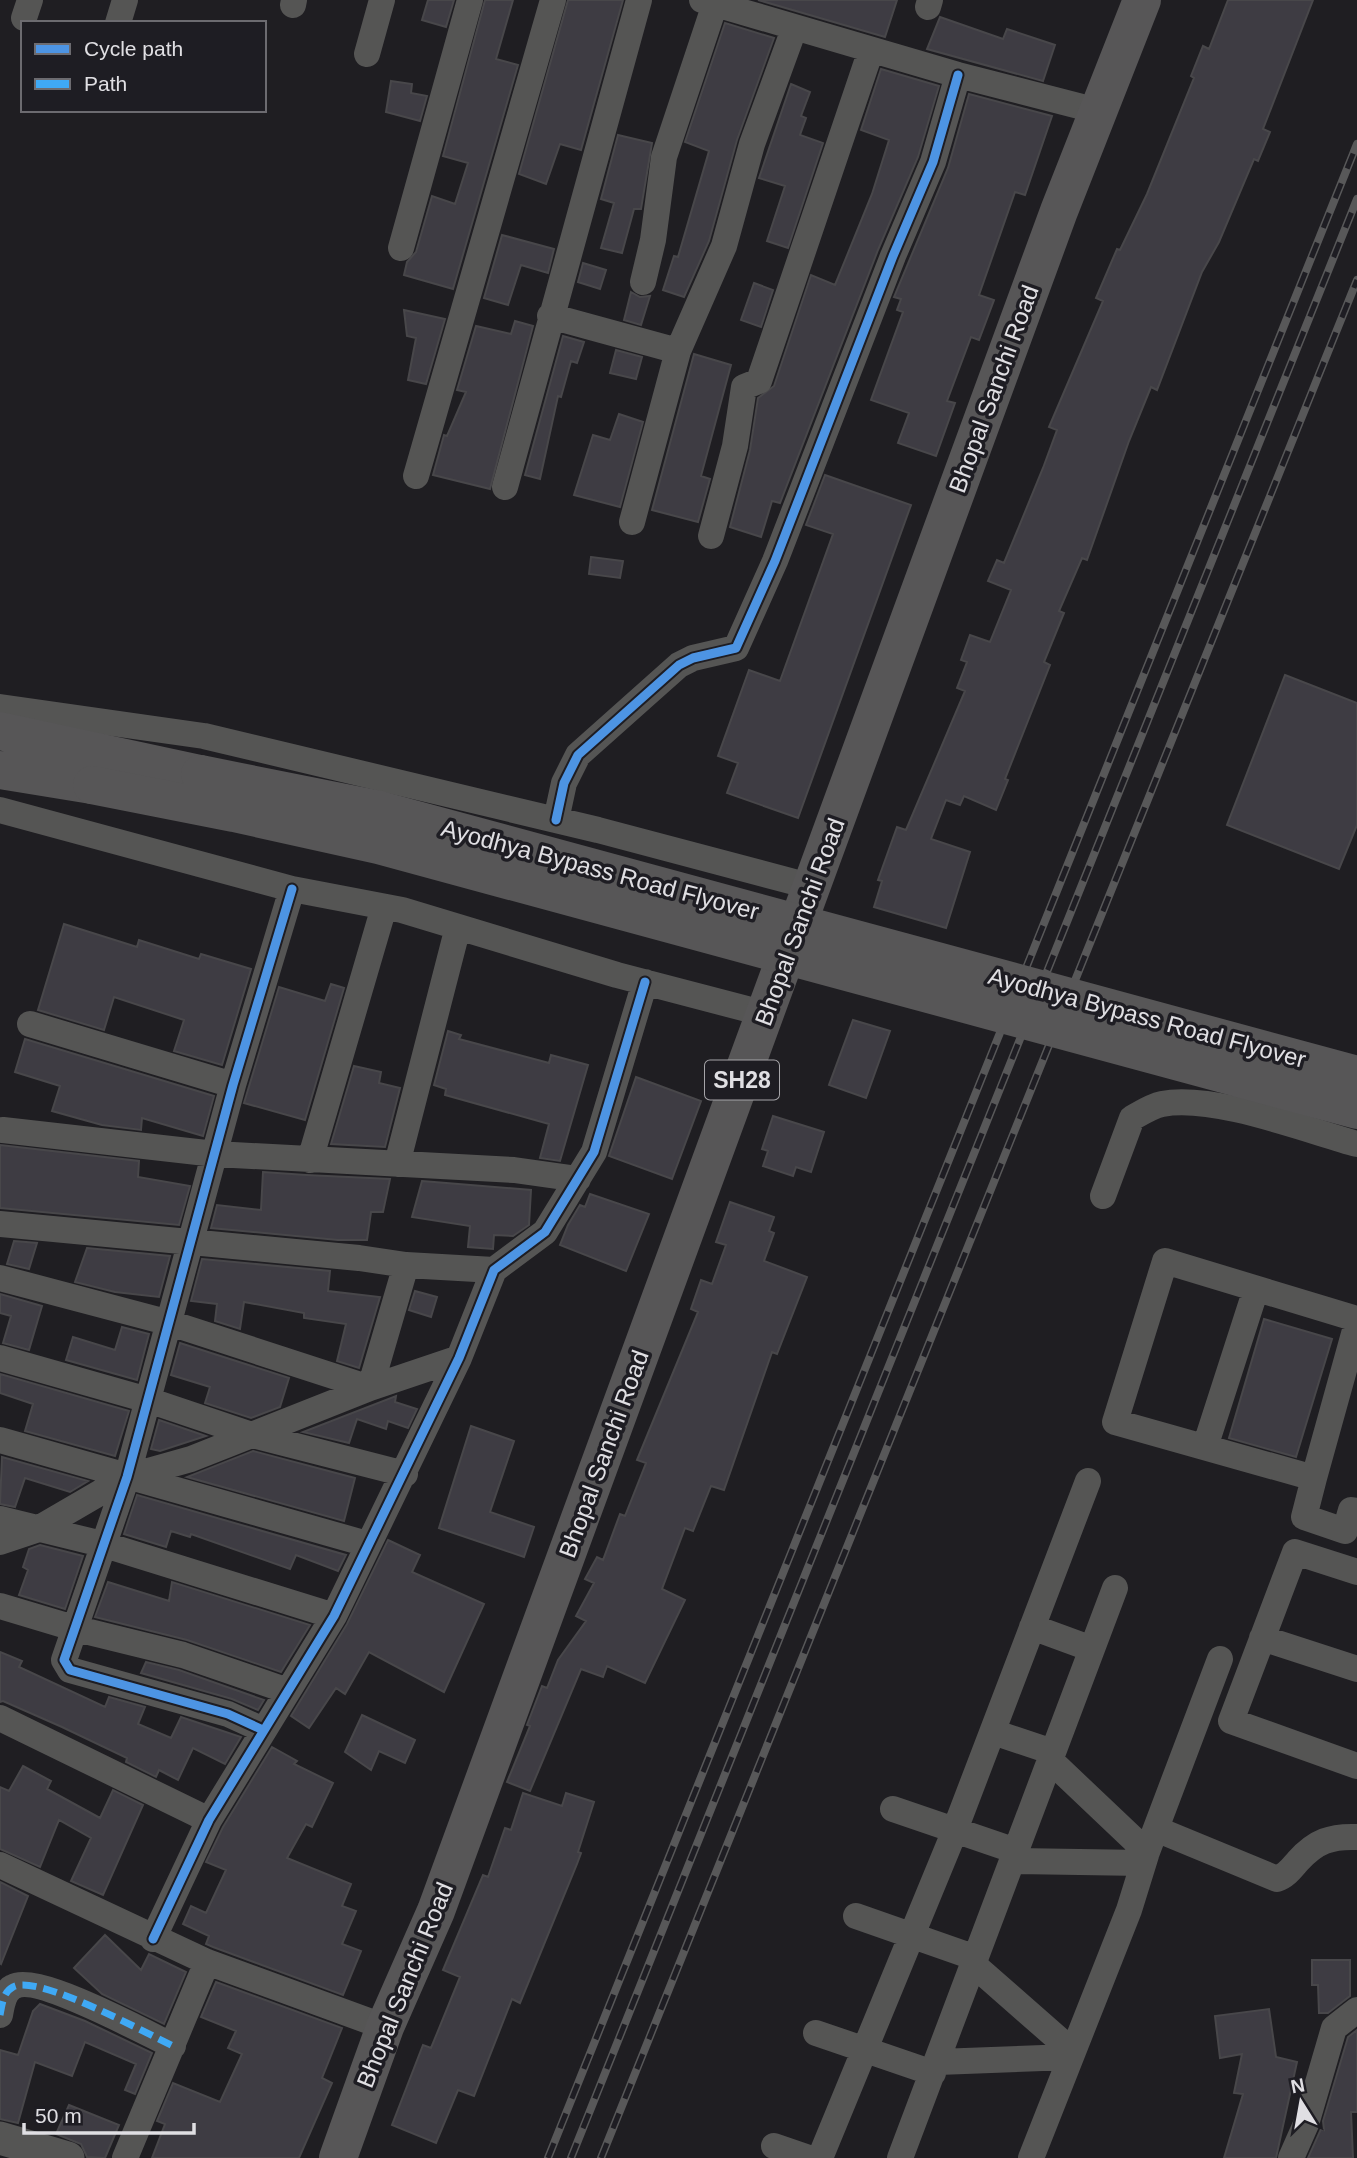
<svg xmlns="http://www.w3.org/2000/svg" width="1357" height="2158" viewBox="0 0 1357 2158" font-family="Arial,sans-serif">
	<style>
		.building { fill: #3e3c43; stroke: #48474a; stroke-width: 2 }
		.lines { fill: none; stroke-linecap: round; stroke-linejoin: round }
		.minor { stroke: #555554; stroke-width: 26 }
		.tertiary { stroke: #555554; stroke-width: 33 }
		.primary { stroke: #575657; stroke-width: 38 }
		.rail-casing { stroke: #585859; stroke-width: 8 }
		.rail { stroke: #1e1d23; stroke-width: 5; stroke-dasharray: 16; stroke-linecap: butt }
		.primary-bridge { stroke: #575657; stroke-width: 38 }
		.quiet { stroke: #3fa9f5; stroke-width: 7; stroke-dasharray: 14 7; stroke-linecap: butt }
		.cycleway-casing { stroke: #1e1d23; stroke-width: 13 }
		.cycleway { stroke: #4d94e3; stroke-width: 9 }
		.labels { text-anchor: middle; stroke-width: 7; stroke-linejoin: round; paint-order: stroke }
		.shield { fill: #1e1d23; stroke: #a6a5a9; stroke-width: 2 }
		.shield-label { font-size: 23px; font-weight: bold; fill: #e0dfe3 }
		.street-label { font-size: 24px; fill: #e0dfe3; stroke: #1e1d23 }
	</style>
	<rect width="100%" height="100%" fill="#1f1e22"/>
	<path class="building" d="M428,0H454L446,27L422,20Z
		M485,0H513L496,59L518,65L453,289L404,275L407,262L416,252L432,196L455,204L468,163L443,156Z
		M568,0H623L581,150L560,144L546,184L519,174Z
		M758,0H897L885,37Z
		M1228,0H1313L1263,129L1270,132L1258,161L1254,159L1219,242L1202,272L1157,390L1151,387L1129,441L1087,560L1082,558L1059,611L1064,613L1044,662L1050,665L1005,779L1008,780L996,810L964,796L960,805L946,800L931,839L970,852L946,928L874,907L882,881L878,880L897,827L906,830L965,691L957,688L967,662L961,660L970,635L990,642L1011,590L988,581L997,560L1004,563L1043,468L1057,430L1049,427L1103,301L1096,298L1117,249L1120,250L1147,194L1194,78L1191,76L1203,46L1209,49Z
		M940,17L1003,39L1007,29L1055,45L1043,81L927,49Z
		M725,23L774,38L737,140L709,241L684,297L663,290L674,256L678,257L709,151L685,142Z
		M881,69L939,86L918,157L878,250L780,503L772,501L761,537L730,527L750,450L758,398L774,386L811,275L835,285L872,194L889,140L861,130Z
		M391,81L412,84L411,93L427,96L420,121L386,112Z
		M791,84L810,92L801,116L806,118L800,135L823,143L788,248L767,241L785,186L759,178Z
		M969,94L1052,116L1025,195L1015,192L979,295L994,300L979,340L971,337L947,401L955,403L936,456L898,443L909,413L871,400L903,312L897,310L901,299L894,297L948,168Z
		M618,135L652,143L641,209H634L622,253L601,248L614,203L601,199Z
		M502,235L554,249L548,273L521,265L508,305L484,298Z
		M583,263L606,270L600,289L578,282Z
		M754,283L773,290L761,327L741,320Z
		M631,292L640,297L650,296L641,325L624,320Z
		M404,310L445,319L426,384L408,380L416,338L407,336Z
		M515,321L533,326L490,489L433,475L444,435L447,436L466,392L457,390L476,326L511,334Z
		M563,336L584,342L577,363L571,361L561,397L558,396L540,479L525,475Z
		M616,350L642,357L636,379L610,373Z
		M694,354L731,365L701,476L710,479L698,522L652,510Z
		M619,414L643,422L620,507L574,495L593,435L610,440Z
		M825,475L911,505L798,818L727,793L738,763L718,756L749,670L780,681L833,534L806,525Z
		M591,557L623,561L620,578L589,574Z
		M1285,675L1357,703V825L1339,869L1227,825Z
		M64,924L137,947L139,940L199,959L201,954L251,969L222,1065L174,1051L184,1020L114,997L104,1030L38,1010Z
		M331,984L344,988L305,1120L244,1103L279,987L325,1001Z
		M853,1020L890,1031L866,1098L829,1085Z
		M448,1031L461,1035L459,1039L549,1063L551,1055L588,1065L560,1161L540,1158L549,1124L445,1095L446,1089L434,1085Z
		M25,1039L214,1096L203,1136L142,1118L141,1130L102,1125L52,1111L60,1086L15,1072Z
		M354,1066L381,1072L379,1083L400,1088L385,1147L331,1144Z
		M636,1077L701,1101L672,1179L609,1156Z
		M773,1116L824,1132L811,1172L796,1167L793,1176L763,1166L768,1151L762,1149Z
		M0,1145L139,1161L138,1177L190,1186L179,1225L0,1208Z
		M263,1172L306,1175L390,1179L383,1212H371L367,1240H338L211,1228L217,1205L261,1210Z
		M422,1181L531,1190L529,1225L513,1236L494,1235L493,1249L468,1247L470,1226L412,1217Z
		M590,1194L649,1214L626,1271L560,1245L568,1225L580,1205L585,1207Z
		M730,1202L774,1217L769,1231L774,1233L764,1261L807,1277L777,1354L772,1352L724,1490L711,1486L693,1531L685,1528L662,1589L685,1600L645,1683L607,1666L603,1677L581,1669L530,1791L507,1782L530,1726L527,1725L542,1686L547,1688L558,1660L586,1621L576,1616L594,1583L585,1579L597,1557L603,1560L620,1514L625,1516L646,1463L637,1460L698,1312L691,1309L701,1280L712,1284L726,1245L716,1242Z
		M14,1241L37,1243L29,1269L7,1264Z
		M87,1248L170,1256L159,1297L115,1292L75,1282Z
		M202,1259L330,1271L328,1291L380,1297L359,1368L337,1361L346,1324L304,1318V1313L244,1302L240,1329L215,1321L217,1304L191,1301Z
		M415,1291L437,1297L431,1317L409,1310Z
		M0,1294L42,1306L29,1350L3,1343L11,1316L0,1313Z
		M1264,1319L1332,1339L1296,1457L1229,1438Z
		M122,1327L149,1334L137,1380L66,1360L73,1337L115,1350Z
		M180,1343L289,1378L280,1407L251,1418L205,1403L210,1387L171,1375Z
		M0,1374L129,1411L115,1456L25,1431L33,1404L0,1393Z
		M396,1396L395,1402L417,1409L408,1428L388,1421L386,1429L357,1419L349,1443L303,1432Z
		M159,1420L206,1436L160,1451L151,1449Z
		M471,1426L514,1441L490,1512L534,1527L524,1557L439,1528Z
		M253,1451L355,1478L344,1521L187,1477Z
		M2,1457L88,1481L70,1492L25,1478L15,1507L0,1504Z
		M137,1495L346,1555L338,1571L296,1555L290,1569L191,1534L190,1537L171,1531L166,1547L124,1534Z
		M388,1540L420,1555L412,1572L484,1604L444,1692L369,1652L345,1694L336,1688L309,1728L291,1716L347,1624Z
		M40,1545L83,1556L65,1609L19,1595L28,1570L23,1567L29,1549Z
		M108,1582L169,1601L172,1582L310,1625L281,1672L187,1640L95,1617Z
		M0,1652L22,1661L19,1667L105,1707L109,1697L145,1707L138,1724L171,1738L181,1717L241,1737L225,1764L193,1748L178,1780L159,1770L156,1777L126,1762L127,1758L62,1727L3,1701L0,1702Z
		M146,1662L179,1670L264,1700L258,1710L232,1699L141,1673Z
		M362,1715L415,1740L405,1763L379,1751L371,1770L345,1752Z
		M272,1747L297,1761L294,1764L333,1783L312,1827L306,1824L287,1858L351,1884L342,1906L356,1911L342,1944L361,1951L343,1995L213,1947L206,1944L209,1936L183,1924L191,1906L206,1913L226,1870L206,1862L223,1827Z
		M23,1766L51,1781L47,1789L100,1818L113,1790L143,1805L103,1895L71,1881L91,1838L59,1820L40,1867L0,1849V1787L9,1791Z
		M523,1793L562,1806L566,1793L594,1802L578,1852L581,1853L577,1864L520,2003L512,1999L474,2096L458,2090L436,2143L392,2125L423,2045L431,2048L460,1977L443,1970L483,1875L488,1877L505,1828L511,1830Z
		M0,1882L28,1896L1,1964L0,1963Z
		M105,1935L141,1970L149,1954L186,1972L164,2024L102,1994L74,1968Z
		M1312,1960H1350V1996L1328,2013H1319L1318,1985H1312Z
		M216,1982L342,2028L322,2078L332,2083L299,2158H152L165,2124L157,2121L173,2083L220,2102L242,2054L228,2048L236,2031L201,2017Z
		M40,2004L85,2021L152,2053L135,2094L125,2090L136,2064L85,2042L72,2076L35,2062L18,2123L0,2119V2050L18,2055L33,2011Z
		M1269,2009L1276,2057L1297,2062L1276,2158H1224L1243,2094L1234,2093L1242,2054L1220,2058L1215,2016Z
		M1357,2030V2112H1351L1353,2158H1308L1321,2129L1324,2130L1323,2121L1348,2037Z
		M69,2105L119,2125L105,2158L87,2157L81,2144L56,2134Z"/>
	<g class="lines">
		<path class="minor" d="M702,0L958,75L1098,111
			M293,5L294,0
			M928,7L930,0
			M24,18L30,0
			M118,23L125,0
			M367,54L382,0
			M401,248L470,0
			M643,282L653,240L664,157L715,4
			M550,316L678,351
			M416,476L553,0
			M505,487L639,0
			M632,522L678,351L724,246L752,144L794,29
			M711,536L735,446L744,387L759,381L871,50
			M0,707L204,736L598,830L813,887
			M0,810L292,889L402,910L617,975L766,1014
			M556,820L564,783L578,755L679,665L693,658L736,648L775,561L893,256L933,162L958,75
			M30,1024L233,1085
			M3,1130L215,1154L514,1170L578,1179
			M310,1160L384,907
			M397,1164L458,927
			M1103,1196L1132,1118C1141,1113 1152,1106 1162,1104C1213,1094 1306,1130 1357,1144
			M0,1224L359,1258L406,1265L494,1270
			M0,1278L170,1323L370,1388L406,1265
			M1357,1319L1165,1261L1115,1422L1314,1478L1304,1517L1345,1531L1351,1510L1357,1511
			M0,1358L148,1400L249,1434L405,1474
			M0,1440L367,1544
			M1205,1447L1256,1289
			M1314,1478L1357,1323
			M0,1519L102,1544L334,1616
			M0,1542L36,1530L127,1477L191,1459L370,1388L459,1358
			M1357,1572L1295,1552L1231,1721L1357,1766
			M0,1606L77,1629L183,1655L288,1691
			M1032,1627L1092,1649
			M1262,1638L1357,1669
			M0,1718L209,1820
			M263,1730L228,1714L70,1670L64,1660L127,1477L233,1085L292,889
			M993,1732L1053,1752
			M1050,1760L1147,1852
			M893,1809L1016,1851
			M1156,1829L1277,1879C1286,1876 1291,1869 1298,1861C1316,1841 1331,1836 1357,1837
			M1012,1861L1143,1863
			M0,1865L207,1962L385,2027
			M856,1916L976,1958
			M153,1939L209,1820L334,1616L459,1358L494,1270L545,1232L594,1152L645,982
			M974,1965L1072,2051
			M0,2015C2,2005 3,1992 13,1987C36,1973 146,2033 173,2046
			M816,2033L933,2073
			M938,2062L1070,2057
			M774,2146L809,2158
			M125,2158L207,1962
			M820,2158L951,1840L1088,1481
			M900,2158L1115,1588
			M1031,2158L1129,1910L1147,1852L1220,1659
			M1291,2158L1306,2124L1334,2028L1357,2010"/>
		<path class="tertiary" d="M0,2138L68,2158"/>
		<path class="primary" d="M0,731L200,774
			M0,770L92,785
			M338,2158L385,2027L436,1911L1059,211L1142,0"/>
		<g class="rail-casing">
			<path id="rail" d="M548,2158L1357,144
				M571,2158L1357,199
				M601,2158L1357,280"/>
		</g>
		<use href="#rail" class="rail"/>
		<path class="primary-bridge" d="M200,774L380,810L1357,1075
			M92,785L234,813L378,845L1357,1110"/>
		<path class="quiet" d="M0,2015C2,2005 3,1992 13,1987C36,1973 146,2033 173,2046"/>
		<g class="cycleway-casing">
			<path id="cycleway" d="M556,820L564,783L578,755L679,665L693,658L736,648L775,561L893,256L933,162L958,75
				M263,1730L228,1714L70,1670L64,1660L127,1477L233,1085L292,889
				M153,1939L209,1820L334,1616L459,1358L494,1270L545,1232L594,1152L645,982"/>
		</g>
		<use href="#cycleway" class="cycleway"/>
	</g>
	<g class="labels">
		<rect class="shield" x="705" y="1060.5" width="74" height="39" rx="5"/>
		<g class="shield-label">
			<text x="742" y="1088">SH28</text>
		</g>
		<g class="street-label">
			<text transform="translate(994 389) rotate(-70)" y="8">Bhopal Sanchi Road</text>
			<text transform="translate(600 870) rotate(15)" y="8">Ayodhya Bypass Road Flyover</text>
			<text transform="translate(800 922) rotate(-70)" y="8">Bhopal Sanchi Road</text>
			<text transform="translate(1147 1018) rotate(15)" y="8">Ayodhya Bypass Road Flyover</text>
			<text transform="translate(604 1454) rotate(-70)" y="8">Bhopal Sanchi Road</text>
			<text transform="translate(405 1985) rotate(-68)" y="8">Bhopal Sanchi Road</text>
		</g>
	</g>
	<rect x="21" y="21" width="245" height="91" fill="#1e1d23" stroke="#6c6b70" stroke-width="2"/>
	<rect x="35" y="44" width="35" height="10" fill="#4d94e3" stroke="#6c6b70" stroke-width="2"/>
	<text x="84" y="56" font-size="21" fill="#e0dfe3">Cycle path</text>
	<rect x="35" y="79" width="35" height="10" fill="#3fa9f5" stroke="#6c6b70" stroke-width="2"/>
	<text x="84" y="91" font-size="21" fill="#e0dfe3">Path</text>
	<g transform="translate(1301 2102) rotate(349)" stroke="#1e1d23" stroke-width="5" paint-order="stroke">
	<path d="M0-5L12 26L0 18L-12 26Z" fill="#e0dfe3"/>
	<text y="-10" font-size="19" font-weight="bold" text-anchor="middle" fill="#e0dfe3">N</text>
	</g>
	<path d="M24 2123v10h170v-10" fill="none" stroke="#e0dfe3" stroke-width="3.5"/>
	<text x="35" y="2123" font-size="21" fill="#e0dfe3" stroke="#1e1d23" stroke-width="5" paint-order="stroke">50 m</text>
</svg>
